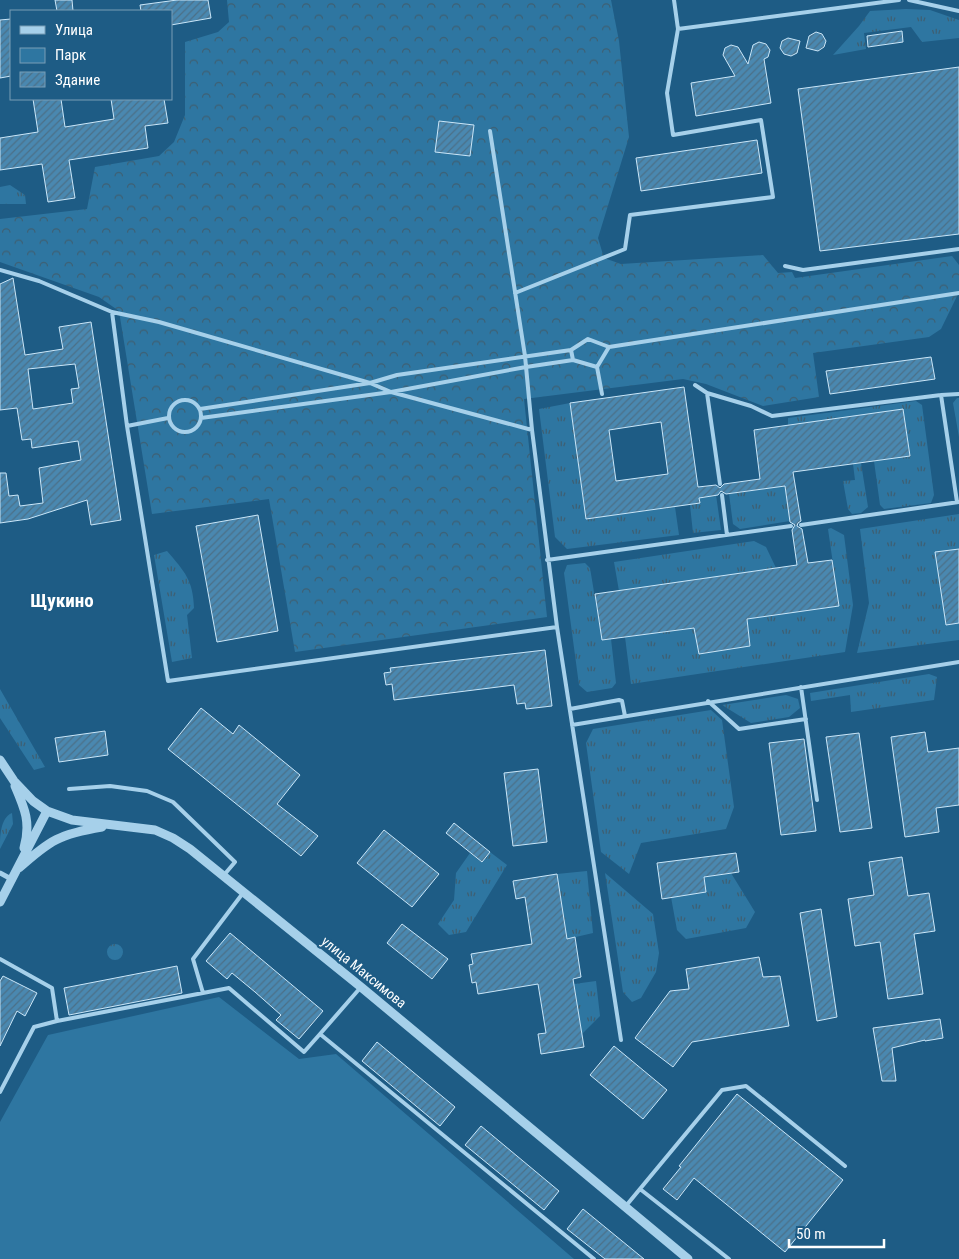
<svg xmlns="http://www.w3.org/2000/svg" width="959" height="1259" viewBox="0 0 959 1259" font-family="'Roboto Condensed',sans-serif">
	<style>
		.grass { fill: url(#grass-tufts) }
		.forest { fill: url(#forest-crowns) }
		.green { fill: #2e76a1 }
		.building { fill: url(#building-hatch); stroke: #cae6f8; fill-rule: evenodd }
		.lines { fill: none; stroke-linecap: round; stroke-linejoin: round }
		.service { stroke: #a6d0ea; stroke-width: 4 }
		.minor { stroke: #a6d0ea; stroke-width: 5 }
		.tertiary { stroke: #a6d0ea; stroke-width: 9 }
		.labels { text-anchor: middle; stroke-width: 4.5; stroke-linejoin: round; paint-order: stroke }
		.street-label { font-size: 14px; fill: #fff; stroke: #1e5c85 }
		.district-label { font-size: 19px; font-weight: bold; fill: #fff; stroke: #1e5c85 }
	</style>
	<defs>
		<pattern id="grass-tufts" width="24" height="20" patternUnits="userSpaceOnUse" patternTransform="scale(1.25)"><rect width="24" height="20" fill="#2e76a1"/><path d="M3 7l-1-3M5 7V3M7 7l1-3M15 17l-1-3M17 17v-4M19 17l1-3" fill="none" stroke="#3e5f72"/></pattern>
		<pattern id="forest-crowns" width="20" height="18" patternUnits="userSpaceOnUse" patternTransform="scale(1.25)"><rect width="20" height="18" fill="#2e76a1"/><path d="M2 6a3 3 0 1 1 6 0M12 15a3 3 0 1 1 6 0" fill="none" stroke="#3e5f72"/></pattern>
		<pattern id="building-hatch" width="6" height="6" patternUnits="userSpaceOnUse" patternTransform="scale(1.25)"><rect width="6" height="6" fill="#4a88b0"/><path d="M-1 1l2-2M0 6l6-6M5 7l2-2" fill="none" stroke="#4b7088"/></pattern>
	</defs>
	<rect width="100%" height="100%" fill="#1e5c85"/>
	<path class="grass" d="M906,9L930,10L959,20V38L922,42L911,27L864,33L866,49L833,55L859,26L870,11Z
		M10,185L25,195L26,204H0V187Z
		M957,398H959V437L953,403Z
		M916,401L922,405L934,495L931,503L884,509L880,505L874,461L910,456L903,410L788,425V418Z
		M570,403L586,519L675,507L679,535L567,549L555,537L539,409Z
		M861,463L868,507L861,513L852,514L848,509L843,481L855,480L853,464Z
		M785,486L790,521L740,529L733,524L729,494Z
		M716,495L721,530L693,533L690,505L700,503L699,498Z
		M959,514V640L857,653L869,603L860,529Z
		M831,528L844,535L853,605L845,652L631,684L625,637L694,628L699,654L750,646L747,619L839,605L828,529Z
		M754,541L766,547L776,568L619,591L614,562Z
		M167,551C185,572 193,580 194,608L187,615L192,658L172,662L154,555Z
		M585,563L590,568L602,640L611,639L616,683L612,688L587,692L579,685L564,573L567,565Z
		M929,674L937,677L934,700L851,712L850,695L811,701L810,693Z
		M0,689L45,767L34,770L0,718Z
		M786,695L798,699L800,708L789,717L751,723L722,705Z
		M711,710L722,720L734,807L726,829L641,843L629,874L601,852L586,743L593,729Z
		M12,813L13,824L0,849C0,837 0,818 12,813Z
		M490,852L507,865L466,932L449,935L438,924L454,900L456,873L470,853L481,862Z
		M587,871L593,933L567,939L557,874Z
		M605,873L653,914L659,953L656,972L641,998L632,1002L623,992Z
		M731,873L755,912L746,928L686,939L677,930L671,897L705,892L704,877Z
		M107 952a8 8 0 1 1 16 0a8 8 0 1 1-16 0Z
		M596,981L600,1016L582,1034L574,984Z"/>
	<path class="forest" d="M227,0H611L619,41L629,137L598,238L604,258L621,264L763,255L778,273L792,272L795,278L952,256L959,265V292L941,329L929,337L813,353L819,397L763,406L706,384L683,379L524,399L547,617L295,652L269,499L152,514L119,311L99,297L0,262V219L87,209L95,167L159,156L174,142L185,115V42L218,32L229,22Z"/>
	<path class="green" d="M219,997L299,1059L336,1054L574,1259H0V1122L48,1035Z"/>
	<path class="building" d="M55,0H72L73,11H57Z
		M177,0H208L211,18L171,25V11H141L140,5Z
		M11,19V76L0,78V20Z
		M902,31L903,42L868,47L867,36Z
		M816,32L822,34L826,41L824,47L818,51L806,48L809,36Z
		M788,38L800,41L797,53L791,56L784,54L780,48L782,41Z
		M759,42L766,44L770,50L768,57L764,59L771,103L696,116L691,83L735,76L723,55L725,48L731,45L738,47L748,64L753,45Z
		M959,67V234L820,251L798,89Z
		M33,99H61L65,127L114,119L111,99H164L168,123L145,126L148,148L69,160L75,198L48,202L42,164L0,170V138L38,132Z
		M439,121L474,125L470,156L435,152Z
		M757,140L762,173L641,191L636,158Z
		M13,278L25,355L63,349L59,327L91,322L121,520L91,525L87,500L28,519L0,523V473H6L9,496L18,495L20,506L43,503L39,468L81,460L78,441L32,448L31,439L22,440L17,408L0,410V284ZM75,364L79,388L71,389L73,403L33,409L28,369Z
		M931,357L935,379L830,394L826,371Z
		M684,387L698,487L716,485L720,488L724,484L760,479L754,430L903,409L910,456L793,472L801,521L798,523L797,526L802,529L808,563L832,560L839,606L747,619L750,646L699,654L694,628L602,640L595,594L797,565L792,530L795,525L790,522L785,486L726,494L721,491L718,495L699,498L700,503L586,519L570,403ZM661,422L668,474L616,481L609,430Z
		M258,515L278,631L217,642L196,526Z
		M959,549V623L946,625L935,552Z
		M545,650L552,706L526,709L525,703L517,704L514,685L394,700L392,684L386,685L384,673L391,672L390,668Z
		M201,708L233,734L239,725L300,775L277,804L318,836L301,856L168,749Z
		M105,731L108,755L59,762L55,738Z
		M925,732L928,752L959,748V805L936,808L939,832L905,837L891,737Z
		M859,733L872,828L840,832L826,737Z
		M804,739L816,831L781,835L769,743Z
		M538,769L547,842L513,846L504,773Z
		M454,823L490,852L482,862L446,833Z
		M384,830L439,874L412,907L357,863Z
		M736,853L739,872L704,877L706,892L662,899L657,863Z
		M902,857L908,896L929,893L935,931L914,934L923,994L888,999L880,942L855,946L848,899L874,895L869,862Z
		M557,874L567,939L575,937L581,977L573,979L584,1047L541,1054L538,1034L546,1033L538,984L478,994L476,982L472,983L469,965L473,964L471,954L532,944L525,897L516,899L513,881Z
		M821,909L837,1017L817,1021L800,913Z
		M402,924L448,959L432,979L387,943Z
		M230,933L323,1011L299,1039L276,1020L281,1015L255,992L232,973L227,979L206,961Z
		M759,957L763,977L780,976L789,1026L692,1042L673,1067L635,1038L670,991L689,989L686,969Z
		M177,966L182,993L69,1015L64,988Z
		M3,976L37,993L25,1016L17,1011L0,1046V981Z
		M940,1019L943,1038L925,1041V1040L892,1048L896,1081H882L873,1028Z
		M377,1042L455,1107L440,1126L362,1061Z
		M614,1046L667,1090L643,1119L590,1075Z
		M737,1094L843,1180L785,1252L694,1178L677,1200L663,1189L681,1167L679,1166Z
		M481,1126L559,1191L544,1210L465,1145Z
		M583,1209L644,1259H605L567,1229Z"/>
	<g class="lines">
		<path class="service" d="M909,0L959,11
			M678,29L899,0
			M490,131L525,356L532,430
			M785,266L803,270L959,249
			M0,270L39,281L112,312L159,322L370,383L391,392L532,430L557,627L621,1040
			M515,293L625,249L630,215L773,197L761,120L673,135L667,93L678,29L674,0
			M112,312L127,426L168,681L557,627
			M609,347L959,293
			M597,367L602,394
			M695,385L707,393L751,406L772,416L941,395L959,394
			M707,393L720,484
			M941,395L957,502
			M169 416a16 16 0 1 1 32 0a16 16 0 1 1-32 0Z
			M200,409L370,383L397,375L571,350L588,339L609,347L597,367L573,360L571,350
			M201,418L391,392L526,367L573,360
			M127,426L168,418
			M722,495L727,535
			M801,525L959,502
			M547,560L791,526
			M801,687L817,800
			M708,701L739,729L806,719
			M570,709L619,700L622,701L625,716
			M572,725L959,662
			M69,789L110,786L147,791L173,802L235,862L224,875
			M0,959L52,988L57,1021L229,988L304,1052L320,1034L594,1259
			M203,993L193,959L243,893
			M320,1034L361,987
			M0,1092L34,1027L57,1021
			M640,1189L729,1259
			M625,1207L722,1090L746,1086L845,1166"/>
		<path class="minor" d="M0,873L13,880"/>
		<path class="tertiary" d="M0,760L14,781L33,801L47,811L72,820L155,830L173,838L190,849L361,987L688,1259
			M15,786C25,809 31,823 24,848
			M19,868C50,840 60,834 102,827
			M0,902L47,811"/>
	</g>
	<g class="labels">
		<g class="street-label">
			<text transform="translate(364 972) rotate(39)" y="5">улица Максимова</text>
		</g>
		<g class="district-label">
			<text x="62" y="607">Щукино</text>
		</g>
	</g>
	<rect x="10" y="10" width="162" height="90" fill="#1e5c85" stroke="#789db6"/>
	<rect x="20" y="26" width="25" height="8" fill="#a6d0ea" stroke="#789db6"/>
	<text x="55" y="35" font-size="15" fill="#ffffff">Улица</text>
	<rect x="20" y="48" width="25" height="15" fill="#2e76a1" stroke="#789db6"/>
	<text x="55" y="60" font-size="15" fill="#ffffff">Парк</text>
	<rect x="20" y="72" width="25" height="15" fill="url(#building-hatch)" stroke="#789db6"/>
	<text x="55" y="85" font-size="15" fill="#ffffff">Здание</text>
	<path d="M789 1239v8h95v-8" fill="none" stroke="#ffffff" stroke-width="2.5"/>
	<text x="796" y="1239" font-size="15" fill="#ffffff" stroke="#1e5c85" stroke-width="4" paint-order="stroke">50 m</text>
</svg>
